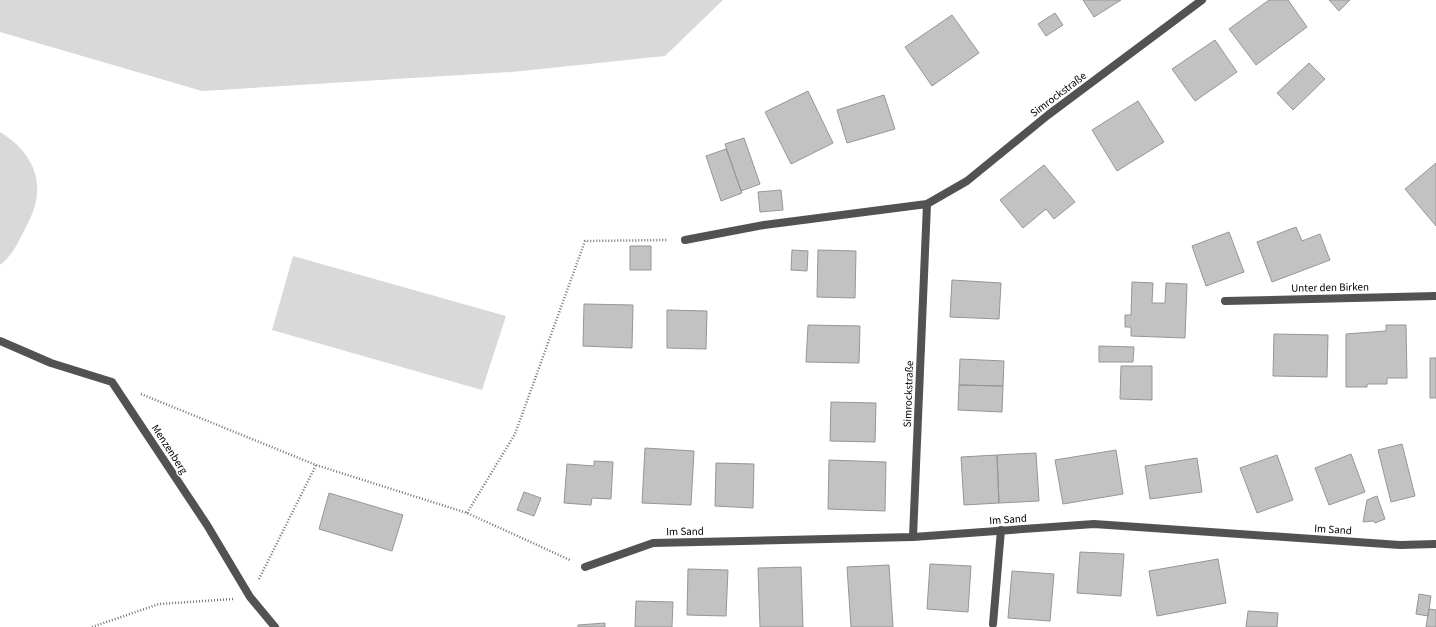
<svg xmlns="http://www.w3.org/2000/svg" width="1436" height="627" viewBox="0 0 1436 627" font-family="'Source Sans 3',sans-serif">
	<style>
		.green { fill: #d9d9d9 }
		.building { fill: #c2c2c2; stroke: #969696 }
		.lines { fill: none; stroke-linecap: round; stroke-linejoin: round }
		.path { stroke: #747474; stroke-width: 2.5; stroke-dasharray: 1 2; stroke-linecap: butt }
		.service { stroke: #525252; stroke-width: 8 }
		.minor { stroke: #525252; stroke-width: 8 }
		.labels { text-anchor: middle; stroke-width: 3; stroke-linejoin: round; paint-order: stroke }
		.street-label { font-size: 11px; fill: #000; stroke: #fff }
	</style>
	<rect width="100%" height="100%" fill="#fff"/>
	<path class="green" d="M0,0H723L665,56L512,72L202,91L0,32Z
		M0,132C25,147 42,171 36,201C34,212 28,223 23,233C15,248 13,254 0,265Z
		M293,256L506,316L482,390L272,330Z"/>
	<path class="building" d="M1083,0H1121L1094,17Z
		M1269,0H1288L1307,27L1256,65L1229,29Z
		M1329,0H1350L1339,11Z
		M1055,13L1063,25L1046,36L1038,24Z
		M952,15L979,53L932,86L905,47Z
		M1215,40L1237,72L1195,101L1172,69Z
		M1309,63L1325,79L1293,110L1277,93Z
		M808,91L833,143L791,164L765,112Z
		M884,95L895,129L847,143L837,110Z
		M1138,101L1164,142L1117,171L1092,130Z
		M744,138L760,184L741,191L725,144Z
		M726,149L742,193L721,201L706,156Z
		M1436,163V226L1405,189Z
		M1044,165L1075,202L1054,219L1046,209L1023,228L1000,200Z
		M781,190L783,210L760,212L758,192Z
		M1296,227L1302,241L1320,234L1330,260L1272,282L1257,242Z
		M1229,232L1244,272L1206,286L1192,246Z
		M630,246H651V270H630Z
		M792,250L808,251L807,271L791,270Z
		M818,250L856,251L855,298L817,297Z
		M952,280L1001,283L999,319L950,317Z
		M1132,282L1153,283L1152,303H1165L1166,283L1187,284L1185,338L1131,336V327H1125V315H1131Z
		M584,304L633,305L632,348L583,346Z
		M667,310L707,311L706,349L667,348Z
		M808,325L860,326L859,363L806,362Z
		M1386,325H1406L1407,378H1387V384H1367V387H1346V334L1386,331Z
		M1274,334L1328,335L1327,377L1273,376Z
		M1099,346L1134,347L1133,362H1099Z
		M1430,358H1436V398H1430Z
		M960,359L1004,361L1003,386L959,385Z
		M1121,366H1152V400L1120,399Z
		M959,385L1003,386L1002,412L958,410Z
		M831,402L876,403L875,442L830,441Z
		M1402,444L1415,496L1391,502L1378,450Z
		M645,448L694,451L691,505L642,503Z
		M1116,450L1123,494L1063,504L1055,460Z
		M1036,453L1039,501L999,503L997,455Z
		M1351,454L1365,492L1329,505L1315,468Z
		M997,455L999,503L964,505L961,457Z
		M1277,455L1293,500L1257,513L1240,468Z
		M1197,458L1202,492L1150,499L1145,466Z
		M829,460L886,462L885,511L828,509Z
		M594,461L613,462L611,499L592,498L591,505L564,503L567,464L594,466Z
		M716,463L754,464L753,508L715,506Z
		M524,492L541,498L534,516L517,510Z
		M329,493L403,515L392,551L319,529Z
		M1377,496L1385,519L1375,523L1374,521L1363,522L1367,500Z
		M1080,552L1124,554L1121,596L1077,593Z
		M1218,559L1226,603L1157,616L1149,571Z
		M930,564L971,566L968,612L927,609Z
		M889,565L893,627H851L847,567Z
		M801,567L803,627H760L758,568Z
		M688,569L728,570L726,616L687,615Z
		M1012,571L1054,574L1050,621L1008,618Z
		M1419,594L1431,596L1428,616L1416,614Z
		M636,601L673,602L672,627H635Z
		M1429,609L1436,610V627H1426Z
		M1248,611L1278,613L1277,627H1246Z
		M605,623V627H578V625Z"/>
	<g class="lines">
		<path class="path" d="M141,394L316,465L467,513L570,560
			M467,513L515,434L585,241L668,240
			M259,579L316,465
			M92,627L159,604L233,599"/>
		<path class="service" d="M993,624L1001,530"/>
		<path class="minor" d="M685,240L764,225L927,204
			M1225,301L1436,296
			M0,341L51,363L112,382L207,525L250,597L275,627
			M913,537L927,204L967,181L1048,115L1202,0
			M585,567L653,543L913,537L1094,524L1400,545L1436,544"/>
	</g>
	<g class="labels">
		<g class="street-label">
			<text transform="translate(1058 94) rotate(-37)" y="4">Simrockstraße</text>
			<text transform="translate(1330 287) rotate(-1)" y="4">Unter den Birken</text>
			<text transform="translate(908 394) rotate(-88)" y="4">Simrockstraße</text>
			<text transform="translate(170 449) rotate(57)" y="4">Menzenberg</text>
			<text transform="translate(1008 519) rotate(-4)" y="4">Im Sand</text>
			<text transform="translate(1333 529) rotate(4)" y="4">Im Sand</text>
			<text transform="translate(685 531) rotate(-1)" y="4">Im Sand</text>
		</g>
	</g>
</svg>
